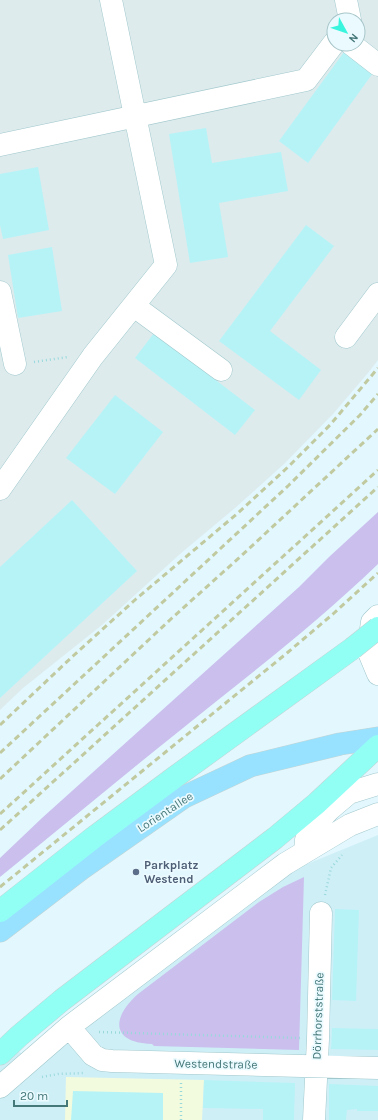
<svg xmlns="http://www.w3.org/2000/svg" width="378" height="1120" viewBox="0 0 378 1120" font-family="Karla,sans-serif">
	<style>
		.residential { fill: #cfeff7 }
		.industrial { fill: #ddebed; fill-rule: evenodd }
		.education { fill: #f3fbde }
		.green { fill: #cabfed }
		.building { fill: #b6f3f7 }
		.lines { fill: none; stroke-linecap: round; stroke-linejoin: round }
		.minor-casing { stroke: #a1c8cc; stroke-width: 23 }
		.major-casing { stroke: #c3d4d4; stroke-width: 23 }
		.highway-casing { stroke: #c3d4d4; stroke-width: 23 }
		.path { stroke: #99d9dc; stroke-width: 2.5; stroke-dasharray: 1 3; stroke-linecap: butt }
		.minor { stroke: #fff; stroke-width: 22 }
		.major { stroke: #98e2ff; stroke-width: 22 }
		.highway { stroke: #92fff5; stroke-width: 22 }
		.rail { stroke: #c1c99f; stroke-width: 3; stroke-dasharray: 6 4; stroke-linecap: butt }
		.highway-bridge-casing { stroke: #c3d4d4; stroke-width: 23; stroke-linecap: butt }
		.highway-bridge { stroke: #92fff5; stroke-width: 22 }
		.service-dot { fill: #5c6f8a; stroke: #eafaff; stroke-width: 1.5 }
		.labels { text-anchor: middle; stroke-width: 3.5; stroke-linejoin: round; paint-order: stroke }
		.street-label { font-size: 12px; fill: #457879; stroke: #eafaff }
		.service-label { font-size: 12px; font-weight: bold; fill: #4e5e75; stroke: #eafaff; text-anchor: start }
	</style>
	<rect width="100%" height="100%" fill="#e2f7fe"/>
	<path class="residential" d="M378,835V1120H0V1043L40,1062L290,871Z"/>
	<path class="industrial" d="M0,0H378V360L368,373L333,414L284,464L235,508L180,554L102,625L23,688L0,710ZM334,20H358V44H334Z"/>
	<path class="education" d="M66,1077L204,1080L202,1120H65Z"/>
	<path class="green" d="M378,512V564C318,622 253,672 188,724C125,774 63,826 0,877V858L42,818L299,587L329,557Z
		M304,877L299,1050L154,1046L152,1044C111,1043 111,1018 138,994L259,902L283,887Z"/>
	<path class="building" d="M344,52L373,73L308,163L279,141Z
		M206,128L212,163L281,152L288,191L219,203L228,257L190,263L169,134Z
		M38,167L49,230L3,239L0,225V174Z
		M306,225L334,246L270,331L321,370L299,400L219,341Z
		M52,247L62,311L18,318L8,255Z
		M154,333L255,410L235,435L135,358Z
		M115,395L163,432L115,494L66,458Z
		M72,500L137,571L0,698V567Z
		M335,909L359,910L356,1001L332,1000Z
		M332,1028L378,1029V1050L331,1049Z
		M204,1080L295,1083L294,1120H263V1109L203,1108Z
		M329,1084L378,1086V1111H357V1109L347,1110L346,1120H329Z
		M73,1091L163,1093V1120H71Z"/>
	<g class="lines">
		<g class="minor-casing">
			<path id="minor" d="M346,0L350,20
				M351,44L378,65
				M0,145L306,80L334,43
				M0,292L15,364
				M134,306L221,370
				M346,337L378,294
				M0,489L93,356L166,265L111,0
				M378,616L372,622L368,650L378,674
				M305,851L306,840L310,830L330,809L349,793L378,784
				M69,1027L93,1055L102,1060L112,1061L378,1068
				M0,1087L69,1027L285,864L350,825L378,814
				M314,1120L318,1039L321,913"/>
		</g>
		<g class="major-casing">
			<path id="major" d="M0,931L81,869L184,797L250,766L340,744L378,738"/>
		</g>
		<g class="highway-casing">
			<path id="highway" d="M0,911L93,838L175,777L353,648
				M0,1054L19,1036L62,1000L275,838L317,803L378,746"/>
		</g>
		<path class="path" d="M34,362L68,357
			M325,895L331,868L342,855
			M99,1032L300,1038
			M42,1077L58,1074L85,1073
			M181,1120V1082"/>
		<use href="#minor" class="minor"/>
		<use href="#major" class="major"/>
		<use href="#highway" class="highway"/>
		<path class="rail" d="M0,725L73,656L136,599L238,513L288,467L330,425L378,368
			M0,753L289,485L360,415L378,394
			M0,779L172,618L240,557L378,429
			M0,814L378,470
			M0,830L378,487
			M0,887L287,653L333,614L378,573"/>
		<g class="highway-bridge-casing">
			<path id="highway-bridge" d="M353,648L378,628"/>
		</g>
		<use href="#highway-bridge" class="highway-bridge"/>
	</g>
	<circle class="service-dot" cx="136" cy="872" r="4"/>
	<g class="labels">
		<g class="street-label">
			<text transform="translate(165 812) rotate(-33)" y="4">Lorientallee</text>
			<text transform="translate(318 1016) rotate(-88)" y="4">Dörrhorststraße</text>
			<text transform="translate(216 1064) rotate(1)" y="4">Westendstraße</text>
		</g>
		<g class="service-label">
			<text x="144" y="869">Parkplatz<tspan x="144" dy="14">Westend</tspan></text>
		</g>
	</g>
	<g transform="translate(346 32) rotate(130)"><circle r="19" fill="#eafaff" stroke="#a8c6c9"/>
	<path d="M0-3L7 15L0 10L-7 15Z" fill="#3af5dd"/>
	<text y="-6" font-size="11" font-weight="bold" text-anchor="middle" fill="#457879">N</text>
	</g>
	<path d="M14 1100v6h53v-6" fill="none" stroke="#457879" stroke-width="2"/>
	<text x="20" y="1100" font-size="12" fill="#457879" stroke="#eafaff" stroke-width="3" paint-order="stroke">20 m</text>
</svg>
